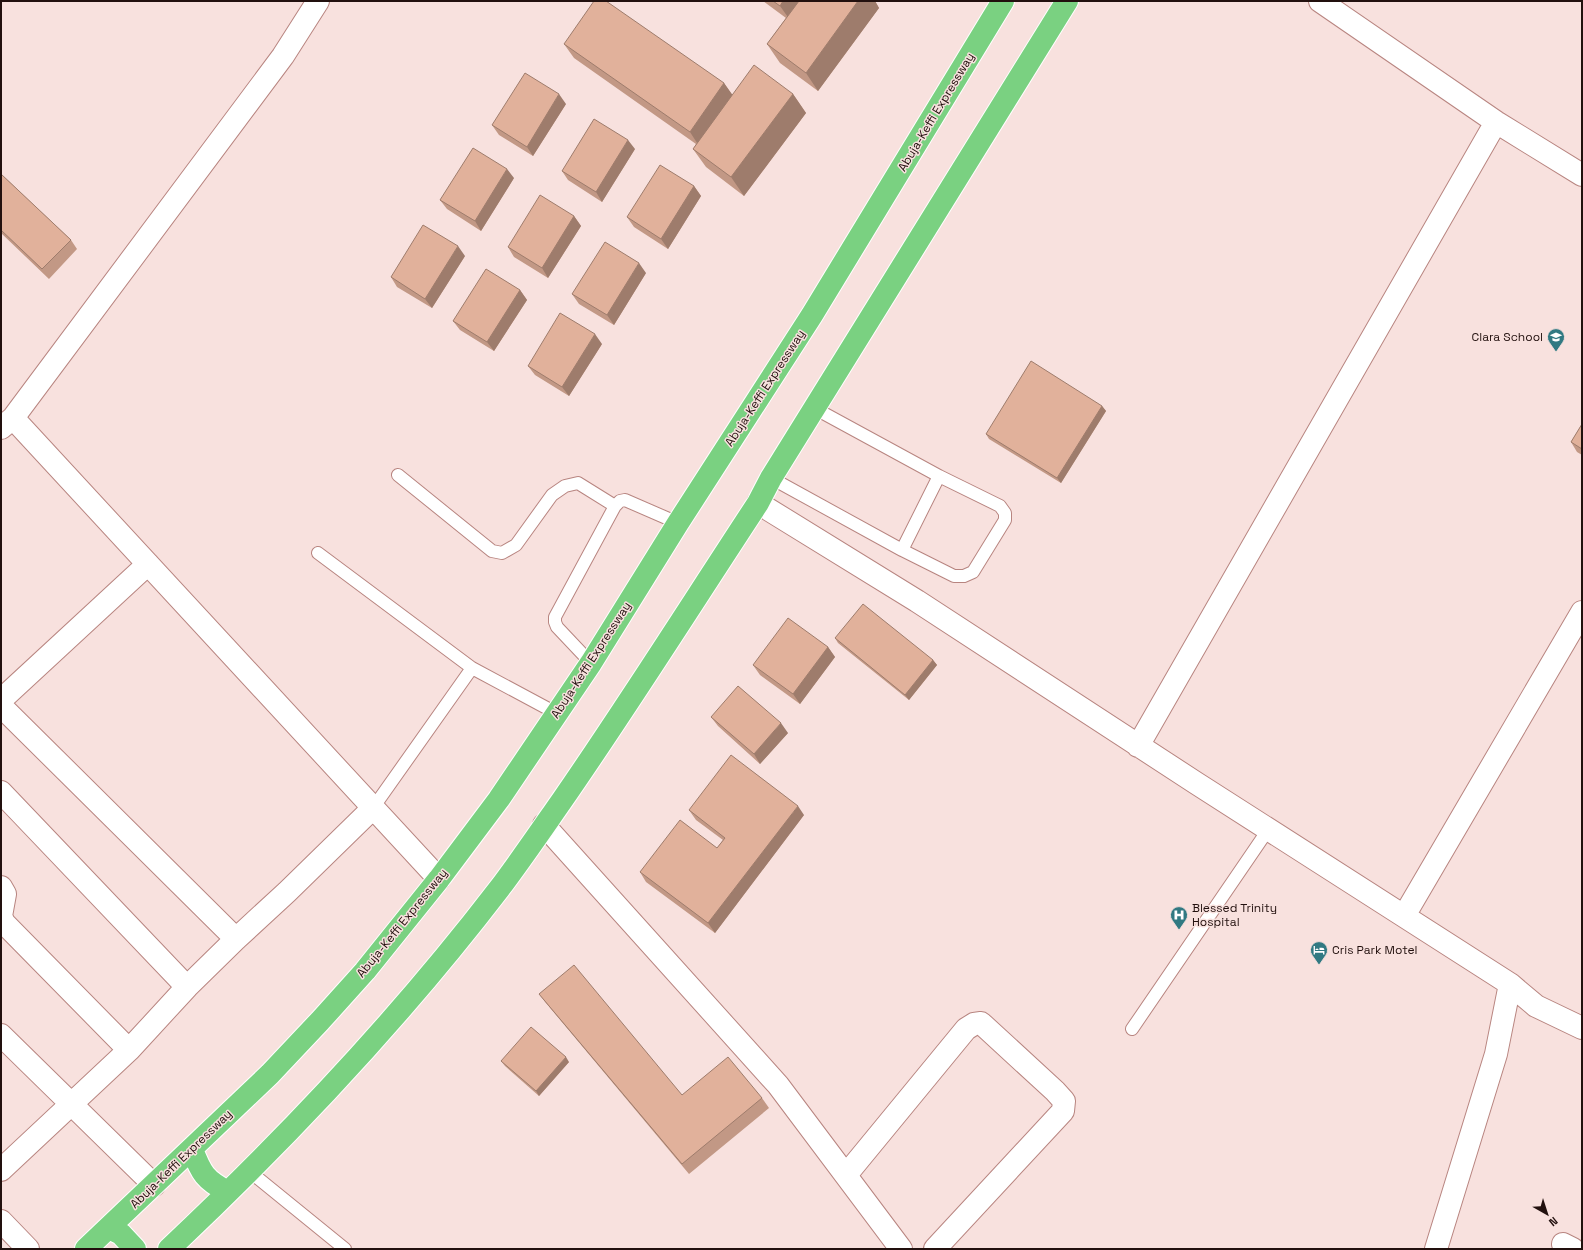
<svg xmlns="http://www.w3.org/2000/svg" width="1583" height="1250" viewBox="0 0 1583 1250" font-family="'Space Grotesk',sans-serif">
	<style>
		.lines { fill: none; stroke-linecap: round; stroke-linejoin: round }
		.lane-casing { stroke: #b88580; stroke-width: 14 }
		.street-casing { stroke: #b88580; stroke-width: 24 }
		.highway-casing { stroke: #fff; stroke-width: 24 }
		.lane { stroke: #fff; stroke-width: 12 }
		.street { stroke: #fff; stroke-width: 22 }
		.highway { stroke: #7ad181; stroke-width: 22 }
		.wall { fill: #c29885 }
		.shaded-wall { fill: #9e7c6c }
		.building { fill: #e1b19b; stroke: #9e7c6c }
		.labels { text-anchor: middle; stroke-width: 3; stroke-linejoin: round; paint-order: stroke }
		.street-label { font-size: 12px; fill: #22100e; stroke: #f8e1de }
		.poi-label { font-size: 12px; fill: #22100e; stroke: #f8e1de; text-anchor: start }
	</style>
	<rect width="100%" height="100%" fill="#f8e1de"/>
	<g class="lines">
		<g class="lane-casing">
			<path id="lane" d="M398,475L492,551L502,553L516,545L552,495L565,486L578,483L615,506
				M771,478L902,550L939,476L814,408
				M902,550L954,576H964L973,572L1005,520V513L1000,506L939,476
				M318,553L472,668L556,713
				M591,663L557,627L555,622V617L615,506L620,501L625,500L678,523
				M373,808L472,668
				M1132,1029L1268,830
				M249,1171L345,1249"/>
		</g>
		<g class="street-casing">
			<path id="street" d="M1320,1L1496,122L1582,175
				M13,418L439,879
				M1,428L13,418L283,56L318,1
				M758,503L917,601L1196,783L1510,984L1536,1006L1582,1028
				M1,700L148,564
				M1,706L236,939
				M1138,746L1496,122
				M1,792L187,987
				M544,825L778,1085L901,1249
				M1,887L5,894L1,916L4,923L129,1050
				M1404,916L1582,612
				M1,1035L154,1185
				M1,1170L129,1050L187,987L236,939L287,892L373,808
				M846,1175L966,1029L974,1024L981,1023L1055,1091L1064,1101L1063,1111L935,1249
				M1,1221L28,1249
				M1563,1244L1573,1249
				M1436,1249L1496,1054L1510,984"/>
		</g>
		<g class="highway-casing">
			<path id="highway" d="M192,1149C201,1173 205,1180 228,1192
				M109,1228L121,1234L135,1249
				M86,1249L270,1074L320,1021L365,971L439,879L499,799L591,663L678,523L812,315L1003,1
				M169,1249C288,1137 400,1018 499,889C521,860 542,829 563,799C630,702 693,602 758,503L771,478L1067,1"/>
		</g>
		<use href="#lane" class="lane"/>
		<use href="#street" class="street"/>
		<use href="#highway" class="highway"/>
	</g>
	<path class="wall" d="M763,1H875L879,8L818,91L780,63L767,44L786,18Z
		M564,44L724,83L732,95L793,94L806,113L744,196L706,167L693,149L696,144L574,58Z
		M566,104L533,156L499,135L492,125Z
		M635,149L602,202L568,180L562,171Z
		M1,174L71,240L77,249L49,279L1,233Z
		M514,178L481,231L447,209L440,200Z
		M694,186L701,196L668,249L634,227L627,217Z
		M574,216L581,226L548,278L514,257L508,247Z
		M465,256L432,308L397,287L391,277Z
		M646,273L614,325L579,304L572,294Z
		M520,290L527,300L494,351L460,330L453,321Z
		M602,344L569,396L535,375L528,366Z
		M1102,406L1106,411L1061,483L989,439L986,434Z
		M1582,424V455L1577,452L1571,442Z
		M835,638L933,660L937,665L909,700L838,643Z
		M828,647L835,657L800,704L760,675L753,665Z
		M711,717L788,733L760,764L718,726Z
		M689,810L804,815L715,933L646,882L640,872L717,848L723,840L696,820Z
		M539,994L682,1095L762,1098L769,1108L689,1174L546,1003Z
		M501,1061L569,1062L539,1096L505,1066Z"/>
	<path class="shaded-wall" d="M783,1H803L790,20L780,6Z
		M858,1H875L879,8L818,91L806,73Z
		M724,83L734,97L699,146L690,132Z
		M559,94L566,104L533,156L527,147Z
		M793,94L806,113L744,196L731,177Z
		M628,140L635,149L602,202L596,192Z
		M507,169L514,178L481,231L475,221Z
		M694,186L701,196L668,249L661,239Z
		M574,216L581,226L548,278L542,268Z
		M458,246L465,256L432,308L425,299Z
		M639,263L646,273L614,325L607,315Z
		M520,290L527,300L494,351L487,342Z
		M595,334L602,344L569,396L562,387Z
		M1102,406L1106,411L1061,483L1057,478Z
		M828,647L835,657L800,704L793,694Z
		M933,660L937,665L909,700L905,695Z
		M781,723L788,733L760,764L754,754Z
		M798,806L804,815L715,933L708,923Z
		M566,1057L569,1062L539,1096L536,1091Z"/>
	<path class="building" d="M594,1H606L724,83L690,132L564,44Z
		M773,1H783L780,6Z
		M799,1H858L806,73L767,44Z
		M754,65L793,94L731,177L693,149Z
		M525,73L559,94L527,147L492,125Z
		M594,119L628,140L596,192L562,171Z
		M473,148L507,169L475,221L440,200Z
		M660,165L694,186L661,239L627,217Z
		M1,174L71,240L42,269L1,230Z
		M540,195L574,216L542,268L508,247Z
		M423,225L458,246L425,299L391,277Z
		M605,242L639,263L607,315L572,294Z
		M486,269L520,290L487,342L453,321Z
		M560,313L595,334L562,387L528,366Z
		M1031,361L1102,406L1057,478L986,434Z
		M1582,424V449L1571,442Z
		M863,604L933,660L905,695L835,638Z
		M788,618L828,647L793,694L753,665Z
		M738,686L781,723L754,754L711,717Z
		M731,755L798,806L708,923L640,872L680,820L717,848L725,838L689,810Z
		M574,965L682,1095L728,1057L762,1098L682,1164L539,994Z
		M531,1027L566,1057L536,1091L501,1061Z"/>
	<defs>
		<g id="school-pin" transform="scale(0.9)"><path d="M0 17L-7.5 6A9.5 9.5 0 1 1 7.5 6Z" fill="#317982" stroke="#f8e1de"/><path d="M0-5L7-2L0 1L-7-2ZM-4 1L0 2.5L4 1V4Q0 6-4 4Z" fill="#fff"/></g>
		<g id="hospital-pin" transform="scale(0.9)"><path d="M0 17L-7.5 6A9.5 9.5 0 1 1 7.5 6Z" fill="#317982" stroke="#f8e1de"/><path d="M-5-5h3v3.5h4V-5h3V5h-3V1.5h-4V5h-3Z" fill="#fff"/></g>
		<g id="hotel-pin" transform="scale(0.9)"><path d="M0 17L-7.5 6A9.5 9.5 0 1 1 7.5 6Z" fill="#317982" stroke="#f8e1de"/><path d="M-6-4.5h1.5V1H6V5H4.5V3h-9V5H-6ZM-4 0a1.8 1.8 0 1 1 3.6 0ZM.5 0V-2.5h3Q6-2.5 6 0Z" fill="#fff"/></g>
	</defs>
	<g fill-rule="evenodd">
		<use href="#school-pin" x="1556" y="337"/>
		<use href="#hospital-pin" x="1179" y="915"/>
		<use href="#hotel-pin" x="1319" y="950"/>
	</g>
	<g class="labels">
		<g class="street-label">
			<text transform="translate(936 112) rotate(-59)" y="4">Abuja-Keffi Expressway</text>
			<text transform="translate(765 388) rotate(-57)" y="4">Abuja-Keffi Expressway</text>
			<text transform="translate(591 660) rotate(-57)" y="4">Abuja-Keffi Expressway</text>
			<text transform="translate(402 923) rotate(-51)" y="4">Abuja-Keffi Expressway</text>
			<text transform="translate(181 1159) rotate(-44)" y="4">Abuja-Keffi Expressway</text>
		</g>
		<g class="poi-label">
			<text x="1543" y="341" text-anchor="end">Clara School</text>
			<text x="1192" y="912">Blessed Trinity<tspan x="1192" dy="14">Hospital</tspan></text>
			<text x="1332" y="954">Cris Park Motel</text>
		</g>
	</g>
	<rect width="1583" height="1250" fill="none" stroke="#22100e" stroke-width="4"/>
	<g transform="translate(1547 1214) rotate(141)" stroke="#f8e1de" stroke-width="3" paint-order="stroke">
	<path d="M0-3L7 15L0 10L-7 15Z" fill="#22100e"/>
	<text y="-6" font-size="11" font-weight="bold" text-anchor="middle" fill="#22100e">N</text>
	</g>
</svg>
